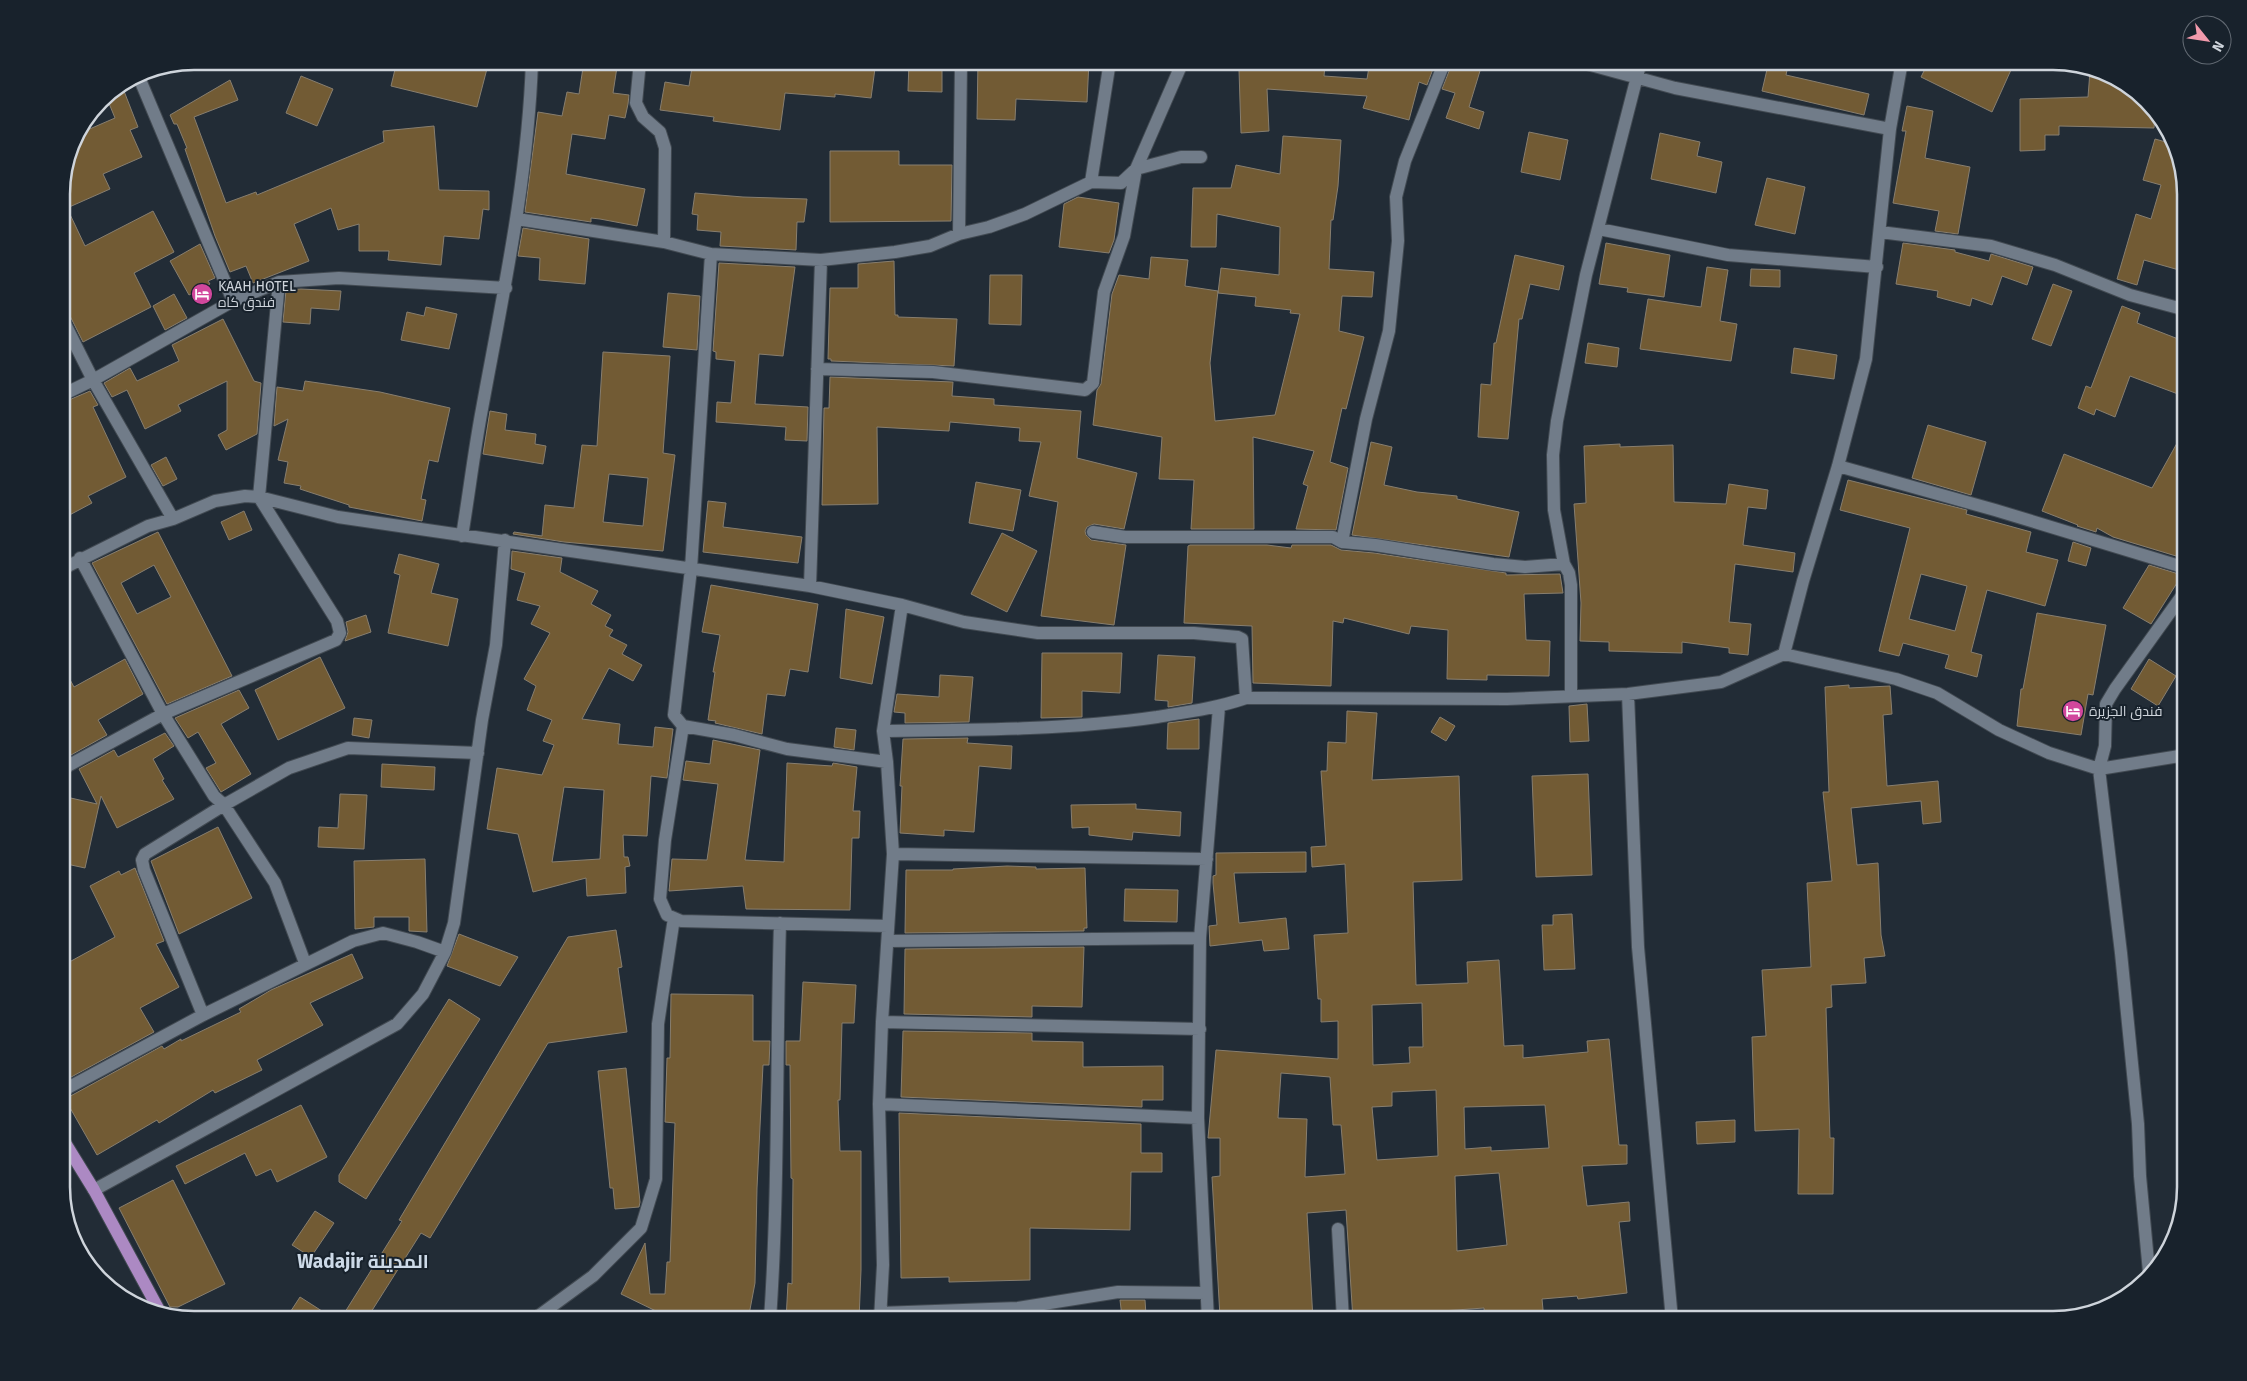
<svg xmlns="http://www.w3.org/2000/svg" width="2247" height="1381" viewBox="0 0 2247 1381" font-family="'Fira Sans',Cairo,sans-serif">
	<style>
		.building { fill: #725b34; stroke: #877e6f; fill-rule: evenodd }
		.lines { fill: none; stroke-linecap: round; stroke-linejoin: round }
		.minor-casing { stroke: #424a52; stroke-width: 14 }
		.major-casing { stroke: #424a52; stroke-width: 14 }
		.minor { stroke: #717c89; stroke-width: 12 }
		.major { stroke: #ac89c3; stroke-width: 12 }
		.labels { text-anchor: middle; stroke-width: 4; stroke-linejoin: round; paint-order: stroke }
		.poi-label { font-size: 14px; fill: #ced4db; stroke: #18222c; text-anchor: start }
		.district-label { font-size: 19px; font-weight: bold; fill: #ccd9e7; stroke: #18222c }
		.rim { fill: none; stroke: #ced4db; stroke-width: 2.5 }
	</style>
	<rect width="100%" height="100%" fill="#222c36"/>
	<path class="building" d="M397,61H489L477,107L391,86Z
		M584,61H603V65L617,67L613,93L629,95L628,104L625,118L609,115L605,139L572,134L566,174L645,189L637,226L600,219L591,218V222L525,212L538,112L562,116L567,92L579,94Z
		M693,61H821V64L856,66L857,61H876L871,98L835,94V97L785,93L780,130L713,121L714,117L660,110L665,82L689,86Z
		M909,61H942V92L908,91Z
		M978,61H1089L1087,102L1016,99L1015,120L977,119Z
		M1295,61H1314V64L1325,65L1324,76L1367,79L1370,61H1436L1427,85L1419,82L1409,120L1363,108L1367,96L1267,89L1269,131L1241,133L1239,70L1295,66Z
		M1453,61H1483L1469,107L1484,112L1479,129L1446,118L1455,93L1442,89Z
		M1769,61H1789L1786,75L1869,94L1864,115L1762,91Z
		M1929,61H2015L1992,112L1921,77Z
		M2090,71L2120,79L2155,114L2154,128L2059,126V135H2045V150L2020,151V99L2088,97Z
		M301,76L333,89L317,126L286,113Z
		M230,80L238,100L194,117L226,203L256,192L257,195L384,142L383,131L434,126L439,190L489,191V210L483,209L479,239L444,236L441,265L388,260L389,251H359V224L338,230L331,208L294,224L309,261L253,283L246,266L230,272L215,236L185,149L187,148L177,124H174L170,115Z
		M122,86L138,127L130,130L142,157L103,174L110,189L67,208L85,246L153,211L174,252L134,273L151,307L83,342L69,314L62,310V186L71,143L78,134L115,118L106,96Z
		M1907,106L1933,111L1925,158L1970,167L1958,234L1935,231L1939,211L1893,203L1906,131H1902Z
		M1529,132L1568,140L1560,180L1521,172Z
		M1660,133L1700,142L1697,156L1722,162L1716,193L1651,179Z
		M1283,136L1341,140L1338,186L1333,220H1331L1329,269L1374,272L1372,297L1342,296L1339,331L1364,337L1346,409L1342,408L1330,462L1348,468L1336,530L1296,529L1308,486L1303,484L1314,451L1253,437L1254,529H1191L1194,480L1159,479L1162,437L1093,425L1097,390L1101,384L1112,294L1119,275L1149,279L1151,257L1188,260L1185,286L1218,291L1210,363L1215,421L1275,415L1300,314L1290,313L1291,310L1255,306L1256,297L1218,293L1221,268L1279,275L1280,227L1217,214L1216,247H1191L1193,188H1231L1236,165L1280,174Z
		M2155,139L2173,144L2185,186L2186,272L2144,260L2137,285L2117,279L2136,214L2151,219L2161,185L2143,180Z
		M830,151H899V165H952L951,221L830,222Z
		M1767,178L1805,187L1795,234L1755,225Z
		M695,193L743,197L807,199L804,222H797L796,250L720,246L721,232L697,230L698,215L692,214Z
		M1078,197L1119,203L1114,240L1109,253L1059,247L1064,204Z
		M523,228L589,239L585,284L539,280L540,258L518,256Z
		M1606,243L1670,255L1664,297L1627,292L1628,288L1599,284Z
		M1903,243L1955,250V252L1989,261L1991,254L2033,267L2027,285L2002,276L1992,305L1972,298L1970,306L1937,297L1938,291L1896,284Z
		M200,244L215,278L208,281L210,284L189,295L170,261Z
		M1515,255L1564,266L1559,290L1530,284L1522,319H1519L1508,439L1478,437L1481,384L1491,385L1494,343H1496Z
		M894,261L895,315H898V317L957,319L954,366L831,361V359H828L830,288H858V264Z
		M719,263L795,267L783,356L759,354L755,404L808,407L807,441L785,440L786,427L716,422L717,402L731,403L735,361L716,359V352L713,351Z
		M1707,267L1728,270L1720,321L1737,324L1731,361L1640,349L1648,299L1701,307Z
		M1751,269L1780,270V287L1750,286Z
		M990,275H1022L1021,325L989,324Z
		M2053,284L2072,291L2051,346L2032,339Z
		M301,289L341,291L339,310L311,308L310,324L283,322L286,290Z
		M668,293L700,296L697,350L663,347Z
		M174,294L187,318L165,330L153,306Z
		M2122,306L2140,313L2137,323L2186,342V397L2130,376L2115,417L2096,409L2094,415L2078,408L2086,386L2091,388Z
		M426,307L457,314L449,349L401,340L407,312L424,316Z
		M223,319L254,381L261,383L257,434L226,450L218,435L227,430V381L178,405L181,411L145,429L127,390L112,397L104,383L130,368L137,381L179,361L172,345Z
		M62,335L69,350L62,354Z
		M1588,343L1619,348L1617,367L1585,363Z
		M1794,348L1837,355L1834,379L1791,373Z
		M603,352L670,356L663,453L675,455L663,551L564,542L513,534L514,532L542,536L545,505L574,508L582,445L597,446ZM609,474L648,478L643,526L603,522Z
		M830,377L953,382L952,396L994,399V405L1081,411L1077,458L1137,473L1124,529L1094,524L1087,527L1085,531L1086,535L1091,540L1126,545L1114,625L1041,616L1058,502L1029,496L1041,442L1019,441L1020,428L950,422L949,431L877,427L878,504L822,505L824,408H829Z
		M305,381L380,392L450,408L438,462L429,460L421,499L426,500L422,521L349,507V505L300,489L301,486L284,483L288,462L278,460L288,419L274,426L277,387L303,391Z
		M90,391L98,405L93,407L126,477L88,496L92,503L62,519V403Z
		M490,411L507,414L505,430L536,434L535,444L546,446L543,464L483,454Z
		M1928,425L1986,442L1971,495L1912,478Z
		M2186,427V559L2113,537L2097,528L2096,532L2077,526L2078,525L2042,511L2064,454L2152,488Z
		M1371,442L1392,447L1384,485L1417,492L1457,496V499L1519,512L1509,557L1352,535Z
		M1620,444V447L1673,445L1674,502L1726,504L1729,484L1768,490L1766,509L1748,507L1743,545L1795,553L1793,572L1735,564L1729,622L1751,624L1748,655L1729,653V648L1682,642V653L1609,651V642L1580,641L1581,603L1574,504L1586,503L1584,446Z
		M166,457L177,479L163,486L151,465Z
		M1848,480L1967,510L1966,514L2031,532L2026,552L2058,560L2045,606L1987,590L1971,652L1982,655L1977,677L1945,668L1949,655L1903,643L1899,656L1879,651L1910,528L1840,510ZM1921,574L1967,586L1955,631L1909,619Z
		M976,482L1021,490L1013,531L969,523Z
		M708,501L726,503L723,527L802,537L798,563L703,552Z
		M244,511L252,530L229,540L221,522Z
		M158,532L232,676L167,704L92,563ZM154,565L171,597L137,614L121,583Z
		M1002,533L1037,551L1007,612L971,594Z
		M2073,542L2091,548L2086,566L2068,561Z
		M1190,545H1267L1291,548L1292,545H1331L1341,550L1374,553L1506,573V575L1560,574L1563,593L1524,594L1526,640L1550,641L1549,676L1487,675V680L1447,679L1448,630L1411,626L1409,634L1344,618L1343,623L1333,621L1331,686L1253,683L1252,626L1184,623L1188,546Z
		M512,551L562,558L560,572L598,591L591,604L611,615L605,626L613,630L609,636L627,645L622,654L642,665L633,681L609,668L582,719L620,724L618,744L653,747L655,727L673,729L667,778L651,776L647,836L623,835L624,857H628L630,866L625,867L626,893L587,896L586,878L533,892L518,834L487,829L497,768L542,775L554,745L543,741L552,720L527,710L536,686L524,679L550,633L531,624L540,606L517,600L525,573L511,569ZM564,787L604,790L600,859L552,862Z
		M399,554L439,564L431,593L458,599L448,646L388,633L400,575L394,573Z
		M2149,565L2182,575L2151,624L2123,608Z
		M711,585L818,604L808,672L790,669L785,696L767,694L762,734L715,723L716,721L708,720L715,672H713L720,635L702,632Z
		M846,609L884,617L872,684L840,678Z
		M2037,613L2106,625L2093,695L2088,694L2081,735L2017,726L2021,689H2023Z
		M366,615L371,632L345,641L348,632L346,622Z
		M1042,653H1122L1120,693L1082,691V717L1041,718Z
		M1158,655L1195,657L1192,703L1168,707V701L1155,700Z
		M320,657L345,708L278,740L255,690Z
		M125,659L143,694L98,720L107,735L71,755L69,751L62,756V665L74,687Z
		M2149,659L2176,676L2158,706L2131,689Z
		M940,675L973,677L969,722L905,723V713L894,712L897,694L939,697Z
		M1849,685V688L1890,686L1892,714L1883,715L1887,786L1938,781L1941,822L1923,824L1921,801L1851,808L1857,865L1878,863L1881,935L1885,956L1864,958L1866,983L1831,985L1832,1007L1826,1008L1830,1138H1834L1833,1194H1798L1799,1129L1755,1131L1752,1037L1766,1036L1762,970L1811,967L1807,883L1832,881L1823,792H1829L1825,687Z
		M239,690L249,708L221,724L251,774L221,792L206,768L216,763L198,732L188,738L175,718Z
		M1587,704L1589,741L1570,742L1569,706Z
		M1347,711L1377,713L1372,780L1459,776L1462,880L1413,882L1416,985L1468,983L1467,962L1499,960L1504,1046L1523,1045V1058L1588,1052L1587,1041L1609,1039L1619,1145H1627V1164L1582,1166L1587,1206L1629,1202L1630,1221L1619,1222L1627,1293L1578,1299L1577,1296L1542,1299L1544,1320H1485L1484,1308L1399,1314V1320H1353L1346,1210L1307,1213L1313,1320H1287V1313L1220,1317L1212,1177L1220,1176V1138H1208L1216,1050L1338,1059V1021L1321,1022V999H1318L1314,935L1348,933L1345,864L1312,867L1311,847L1326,846L1321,771H1327L1328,742L1346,743ZM1422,1003L1423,1047H1409L1410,1063L1373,1065L1372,1005ZM1281,1073L1330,1077L1333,1125H1341L1345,1174L1305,1177L1307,1119L1278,1118ZM1436,1090L1438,1156L1377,1160L1372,1107L1392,1106V1092ZM1545,1105L1549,1148L1491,1151V1147L1465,1149L1464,1107ZM1499,1173L1507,1245L1457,1251L1455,1176Z
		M1440,717L1455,726L1446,741L1431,732Z
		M354,718L372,720L369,738L352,735Z
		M1199,719V749H1167L1168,723Z
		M836,728L856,730L854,750L834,747Z
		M165,733L174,746L153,759L164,779L162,780L174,799L117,828L101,796L85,868L62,863V796L97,804L79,769L114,750L118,757Z
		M968,738L967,743L1012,746L1011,769L979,766L974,832L944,830V836L900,833L902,786H900L903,739Z
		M713,740L760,750L745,860L784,862L787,763L832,766L833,763L857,767L853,811H860L859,838H852L850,910L746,909L743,886L669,891L672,859L707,860L718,784L683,780L686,761L710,764Z
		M382,764L435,767L434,790L381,787Z
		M1588,774L1592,875L1536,877L1532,776Z
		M340,794L367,795L364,849L318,847L319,827L338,828Z
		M1136,804V809L1181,812L1180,836L1133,832L1132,840L1089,835V827L1072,828L1071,805Z
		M218,827L252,898L179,934L151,861Z
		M1306,852V872L1234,873L1239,923L1286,918L1289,949L1264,951L1262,940L1210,946L1209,926L1217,925L1213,883V876L1216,875V853Z
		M425,859L427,932L409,931V917H374V927L355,929L354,861Z
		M1007,866L1036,867V869L1085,868L1087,928H1084V931L905,933L906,870H953V869Z
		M135,868L164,941L156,944L179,987L140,1008L154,1032L62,1082V966L115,937L90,886L119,871L121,875Z
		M1125,889L1178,890L1177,922L1124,921Z
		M1572,914L1575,969L1544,970L1542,925H1553V915Z
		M616,930L622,967L618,968L627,1032L548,1043L430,1238L421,1233L366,1320H340L402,1221L399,1220L568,937Z
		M459,934L518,957L500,986L447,966Z
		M1084,947L1082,1007L1032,1006V1017L904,1014L905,949Z
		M352,954L363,978L310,1003L323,1025L257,1060L262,1070L215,1093L213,1090L159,1123L157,1120L97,1155L65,1099L162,1046L164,1049L181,1039V1041L241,1012L239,1009L271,990Z
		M803,982L856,985L854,1023H842L840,1100H838L840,1151H861V1270L859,1320H786L788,1283L792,1284L793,1179L791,1178L790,1065H786V1041H800Z
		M671,994L753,995V1041H770L769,1065H763L757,1188L755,1283L748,1320H656L658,1312L621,1294L645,1243L650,1294H665L667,1262H670L675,1123L665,1122L667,1058H670Z
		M449,999L480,1019L366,1199L339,1182V1175Z
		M903,1031L1032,1033V1041L1083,1042V1067L1163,1066V1100H1142V1107L901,1097Z
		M626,1068L640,1202L639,1207L615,1209L613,1188H610L598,1071Z
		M301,1105L327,1157L277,1182L271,1169L256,1176L245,1153L185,1184L176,1166Z
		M899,1113L1141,1124V1153H1162V1172H1131L1130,1230L1030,1228V1280L949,1282V1277L901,1278Z
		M1735,1120V1142L1697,1144L1696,1122Z
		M173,1180L225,1284L178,1307H170L119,1208Z
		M315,1211L334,1223L311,1257L292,1245Z
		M300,1297L336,1320H285Z
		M1120,1300H1145L1146,1315L1122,1317Z"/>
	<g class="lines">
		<g class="minor-casing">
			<path id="minor" d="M640,61L636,103L643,117L660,132L665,148L664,242
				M1576,61L1675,88L1890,129
				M138,75L233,301
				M1091,182L1110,61
				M517,219L664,242L711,254L821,260L895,252L930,246L959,234L989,227L1025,214L1091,182L1121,183L1136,169L1181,157H1201
				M1599,229L1728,255L1877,267
				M1880,232L1991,246L2055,265L2130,295L2186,310
				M959,234L961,61
				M711,254L691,569L674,715L683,726L665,840L660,899L667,915L681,921L888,926
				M62,318L93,380L173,519
				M817,369L933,372L1085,390L1093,383L1104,292L1124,236L1136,169L1183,61
				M62,395L93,380L233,301L279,282L339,278L506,288
				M1838,466L1995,510L2186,568
				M1093,532L1125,537H1333L1342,542L1375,545L1493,564L1525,567L1564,564
				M462,536C469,494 474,451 482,409C503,294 528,179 532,61
				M1342,542L1366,419L1389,331L1398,241L1396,197L1405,161L1445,61
				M80,558L163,714L214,796L224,805L275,883L305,963
				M62,569L148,526L173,519L215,501L245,496L259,497L338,517L810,586L902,605L964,622L1038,633H1194L1238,637L1242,639L1246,698
				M810,586L821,260
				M1784,654L1896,679L1937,693L1999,730L2049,753L2099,769L2186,755
				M1628,694L1638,947L1672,1320
				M1571,696V585L1569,573L1564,564L1554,510L1553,455L1557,421L1586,275L1641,61
				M683,726L734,735L787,749L887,762
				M883,731C975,730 1066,730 1157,717C1187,712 1217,708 1246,698L1507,699L1628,694L1721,682L1784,654L1803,581L1838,466L1866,359L1890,129L1902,61
				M62,769L163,714L336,640L340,633L337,621L259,497L279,282
				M893,854L1207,859
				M888,941L1200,938
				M203,1015L144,870L142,860L145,854L224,805L289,768L348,748L478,753
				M882,1022L1200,1029
				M62,1091L203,1015L353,941L383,933L417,942L445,952
				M879,1104L1198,1118
				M94,1190L397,1024L423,994L445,952L454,923L482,720L496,645L505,540
				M1338,1229L1343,1320
				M2149,1272L2140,1176L2138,1124L2121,953L2099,769L2105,746L2106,704L2115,689L2186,590
				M880,1313L1018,1308L1118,1292L1206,1293
				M533,1320L593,1276L641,1228L656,1179L658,1024L674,918
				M770,1320C779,1188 776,1055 780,923
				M880,1320L883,1265L879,1104L882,1022L893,854L887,762L883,731L902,605
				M1208,1320L1198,1118L1200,938L1219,707"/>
		</g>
		<g class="major-casing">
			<path id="major" d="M62,1138L94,1190L159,1310"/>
		</g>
		<use href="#minor" class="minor"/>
		<use href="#major" class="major"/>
	</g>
	<defs>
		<g id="hotel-disc" transform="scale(1.125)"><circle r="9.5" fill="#d1479c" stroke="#18222c"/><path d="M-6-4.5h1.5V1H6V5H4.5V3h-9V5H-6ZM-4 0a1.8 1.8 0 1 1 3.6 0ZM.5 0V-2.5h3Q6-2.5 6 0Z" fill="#fff"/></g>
	</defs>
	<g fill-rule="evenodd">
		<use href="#hotel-disc" x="202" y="294"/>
		<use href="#hotel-disc" x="2073" y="711"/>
	</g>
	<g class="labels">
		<g class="poi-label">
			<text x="218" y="291">KAAH HOTEL<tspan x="218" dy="16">فندق كاه</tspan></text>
			<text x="2089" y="716">فندق الجزيرة</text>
		</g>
		<g class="district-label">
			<text x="363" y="1268">Wadajir المدينة</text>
		</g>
	</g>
	<path d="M0 0H2247V1381H0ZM194 70H2053A124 124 0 0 1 2177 194V1187A124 124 0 0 1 2053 1311H194A124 124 0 0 1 70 1187V194A124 124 0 0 1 194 70Z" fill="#18222c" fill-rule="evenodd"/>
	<path class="rim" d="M194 70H2053A124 124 0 0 1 2177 194V1187A124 124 0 0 1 2053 1311H194A124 124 0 0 1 70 1187V194A124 124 0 0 1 194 70Z"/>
	<g transform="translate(2207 40) rotate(120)"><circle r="24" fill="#18222c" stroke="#616972"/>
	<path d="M0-4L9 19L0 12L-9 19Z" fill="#f29aac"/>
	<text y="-8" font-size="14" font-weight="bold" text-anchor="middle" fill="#ced4db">N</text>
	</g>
</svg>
